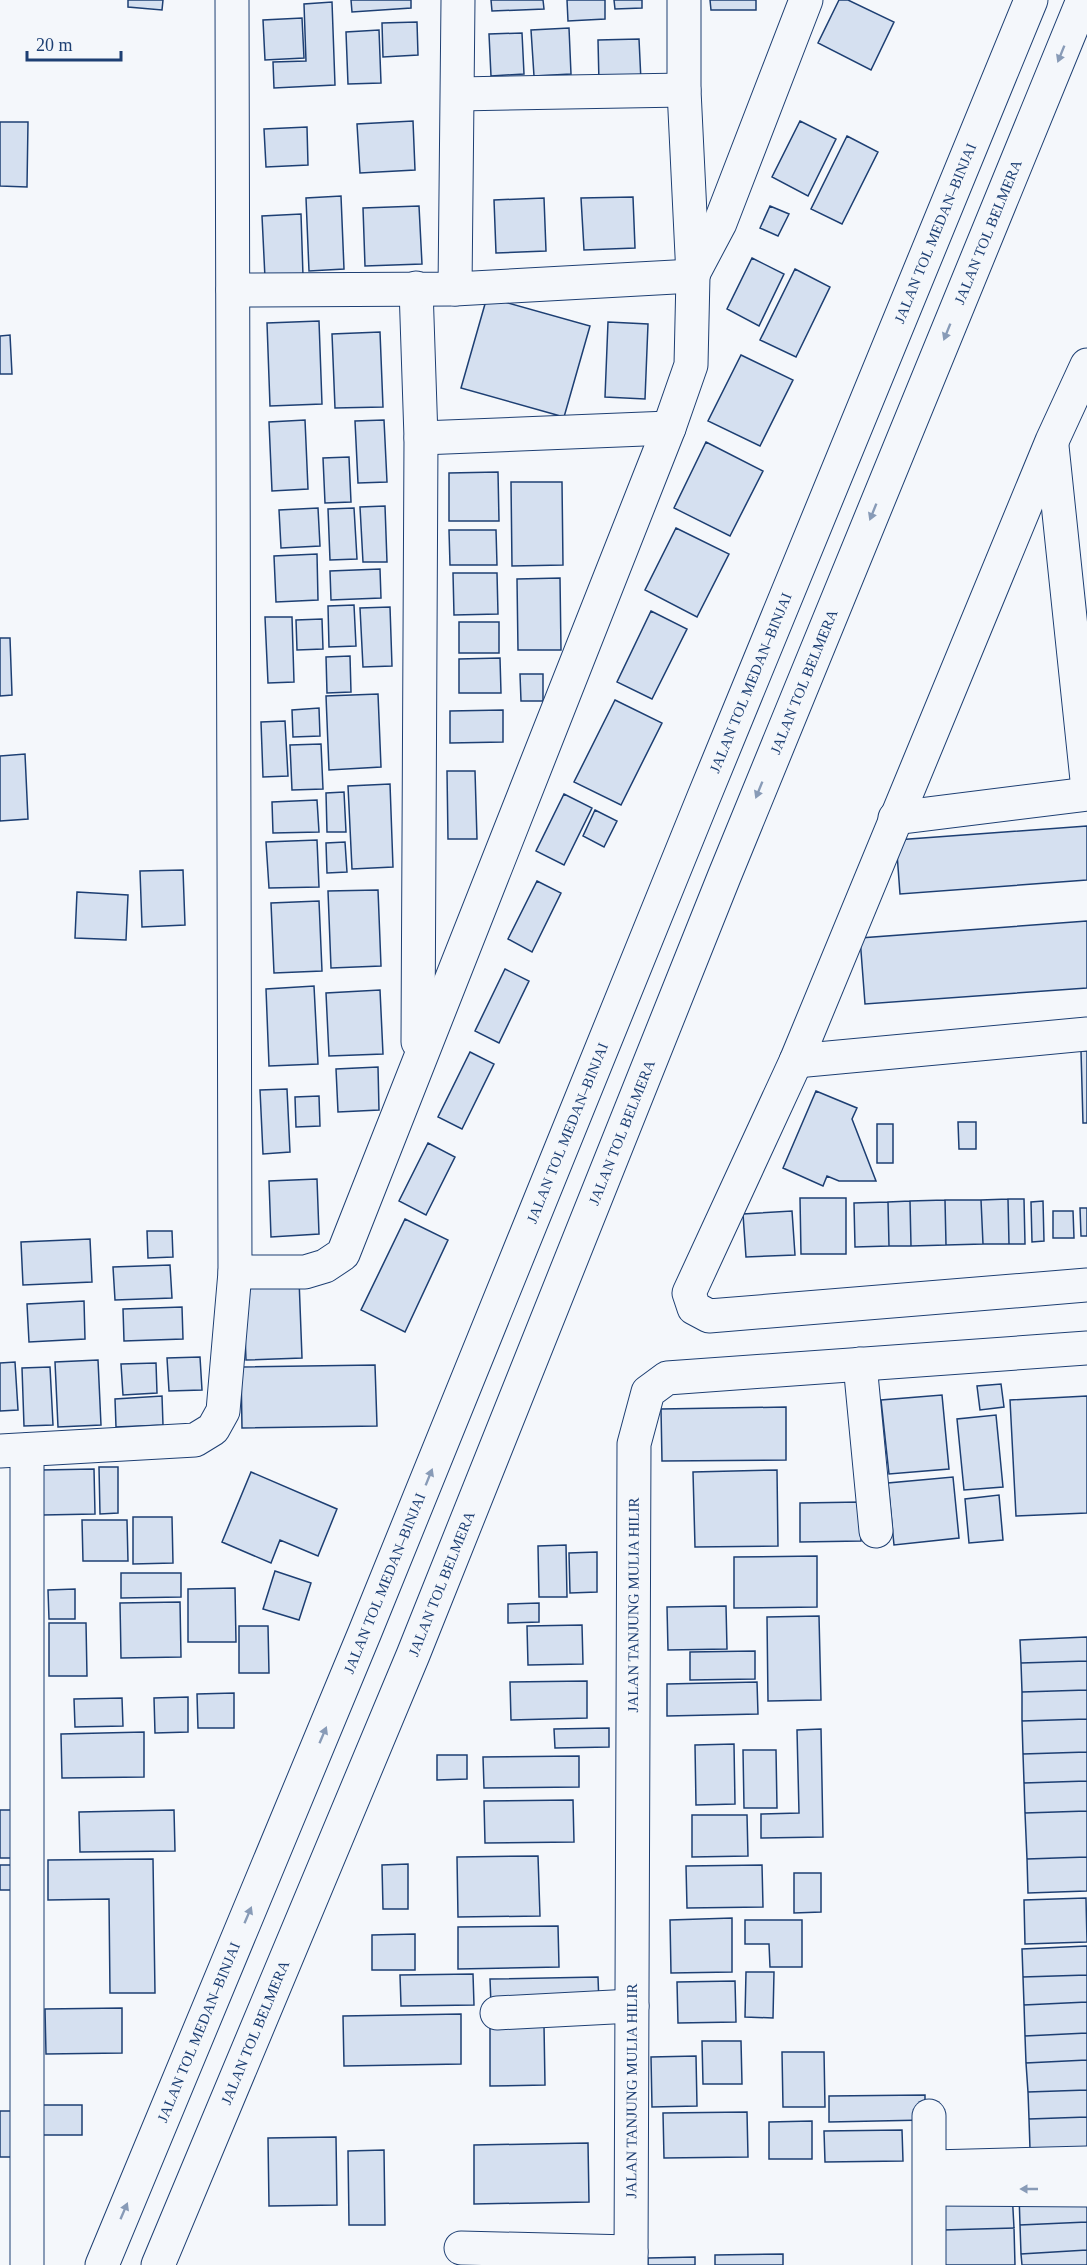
<svg xmlns="http://www.w3.org/2000/svg" width="1087" height="2265" viewBox="0 0 1087 2265" font-family="'Times New Roman',serif">
	<style>
		.building { fill: #d5e0f0; stroke: #1d3f73; stroke-width: 1.5 }
		.lines { fill: none; stroke-linecap: round; stroke-linejoin: round }
		.minor-casing { stroke: #1d3f73; stroke-width: 35 }
		.highway-casing { stroke: #1d3f73; stroke-width: 35 }
		.minor { stroke: #f4f7fb; stroke-width: 33 }
		.highway { stroke: #f4f7fb; stroke-width: 33 }
		.oneway { fill: #889bb7 }
		.labels { text-anchor: middle; stroke-width: 4.5; stroke-linejoin: round; paint-order: stroke }
		.street-label { font-size: 15px; fill: #1d3f73; stroke: #f4f7fb }
	</style>
	<rect width="100%" height="100%" fill="#f4f7fb"/>
	<path class="building" d="M128,0H163L162,10L128,7Z
		M351,0H411V8L352,12Z
		M491,0H543L544,9L492,11Z
		M567,0H605V19L568,21Z
		M614,0H642V8L615,9Z
		M710,0H756V10H711Z
		M839,0H848L894,22L871,70L818,43Z
		M332,2L335,85L274,88L273,62L306,61L304,4Z
		M302,18L304,58L265,60L263,20Z
		M417,22L418,55L383,57L382,23Z
		M569,28L571,74L534,76L531,30Z
		M379,30L381,83L348,84L346,32Z
		M522,33L524,74L491,76L489,34Z
		M639,39L641,81L599,83L598,40Z
		M413,121L415,170L360,173L357,124Z
		M800,121L836,139L808,196L772,177Z
		M0,122H28L27,187L0,186Z
		M307,127L308,165L266,167L264,129Z
		M847,136L878,152L842,224L811,209Z
		M341,196L344,269L309,271L306,198Z
		M633,197L635,248L584,250L581,198Z
		M544,198L546,251L496,253L494,200Z
		M419,206L422,264L365,266L363,208Z
		M770,206L789,214L778,236L760,228Z
		M301,214L303,276L265,278L262,216Z
		M752,258L784,274L759,326L727,309Z
		M795,269L830,287L796,357L760,340Z
		M487,297L590,326L564,417L461,388Z
		M319,321L322,404L270,406L267,323Z
		M608,322L648,324L645,399L605,397Z
		M380,332L383,407L335,408L332,334Z
		M10,335L12,374H0V336Z
		M741,355L793,380L760,446L708,421Z
		M305,420L308,489L272,491L269,422Z
		M384,420L387,482L358,483L355,421Z
		M706,442L763,471L730,536L674,508Z
		M349,457L351,502L325,503L323,458Z
		M498,472L499,521H449V473Z
		M511,482H562L563,565L512,566Z
		M385,506L387,562H363L360,507Z
		M318,508L320,546L281,548L279,510Z
		M354,508L357,559L330,560L328,509Z
		M676,528L729,554L697,617L645,590Z
		M449,530H496L497,565H450Z
		M317,554L318,600L276,602L274,556Z
		M380,569L381,598L331,600L330,571Z
		M453,573H497L498,614L454,615Z
		M560,578L561,650H518L517,579Z
		M354,605L356,646L329,647L328,606Z
		M390,607L392,666L363,667L360,608Z
		M651,611L687,629L652,699L617,682Z
		M265,617H292L294,682L268,683Z
		M322,619L323,649L297,650L296,620Z
		M459,622H499V653H459Z
		M0,638H10L12,695L0,696Z
		M350,656L351,692L327,693L326,657Z
		M500,658L501,693H459V659Z
		M520,674H543V701H521Z
		M378,694L381,767L329,770L326,696Z
		M615,700L662,723L621,805L574,782Z
		M319,708L320,736L293,737L292,710Z
		M503,710V742L450,743V711Z
		M285,721L288,776L263,777L261,722Z
		M321,744L323,789L292,790L290,745Z
		M25,754L28,819L0,821V756Z
		M447,771H475L477,839H448Z
		M390,784L393,867L352,869L348,786Z
		M344,792L346,832H327L326,793Z
		M564,794L592,808L564,865L536,851Z
		M317,800L319,832L273,833L272,802Z
		M595,810L617,821L604,847L583,836Z
		M1087,826V880L900,894L896,840Z
		M317,840L319,887L269,888L266,842Z
		M345,842L347,872L327,873L326,843Z
		M183,870L185,925L142,927L140,871Z
		M537,881L561,893L532,952L508,939Z
		M378,890L381,966L331,968L328,891Z
		M77,892L128,895L126,940L75,938Z
		M319,901L322,971L274,973L271,903Z
		M1087,921V988L865,1004L860,938Z
		M505,969L529,981L499,1043L475,1031Z
		M314,986L318,1064L269,1066L266,989Z
		M380,990L383,1054L329,1056L326,993Z
		M1081,1051H1087V1123H1083Z
		M470,1052L494,1064L462,1129L438,1117Z
		M378,1067L379,1110L338,1112L336,1069Z
		M287,1089L290,1152L263,1154L260,1090Z
		M816,1091L857,1108L852,1119L876,1181H839L827,1176L823,1186L783,1168Z
		M319,1096L320,1126L296,1127L295,1097Z
		M958,1122H976V1149H959Z
		M877,1124H893V1163H877Z
		M428,1143L455,1157L426,1215L399,1201Z
		M317,1179L319,1234L271,1237L269,1181Z
		M800,1198H846V1254H801Z
		M1008,1199L1009,1244H983L981,1200Z
		M1008,1199H1024L1025,1244H1009Z
		M945,1200L946,1245L911,1246L910,1201Z
		M945,1200H981L983,1244L946,1245Z
		M910,1201L911,1246H889L888,1202Z
		M1043,1201L1044,1241L1032,1242L1031,1202Z
		M888,1202L889,1246L855,1247L854,1203Z
		M1080,1208H1087V1236H1081Z
		M792,1211L795,1255L746,1257L743,1214Z
		M1053,1211H1073L1074,1238H1053Z
		M405,1219L448,1240L405,1332L361,1310Z
		M147,1231H172L173,1257L148,1258Z
		M90,1239L92,1282L23,1285L21,1242Z
		M170,1265L172,1298L115,1300L113,1267Z
		M299,1279L302,1358L246,1360L243,1281Z
		M84,1301L85,1339L29,1342L27,1304Z
		M182,1307L183,1339L124,1341L123,1309Z
		M200,1357L202,1390L169,1391L167,1358Z
		M98,1360L101,1425L58,1427L55,1362Z
		M15,1362L18,1410L0,1411V1363Z
		M156,1363L157,1393L123,1395L121,1364Z
		M375,1365L377,1426L242,1428L241,1367Z
		M50,1367L53,1425L24,1426L22,1368Z
		M1001,1384L1004,1407L980,1410L977,1386Z
		M942,1395L949,1469L889,1474L881,1400Z
		M162,1396L163,1425L116,1427L115,1399Z
		M1087,1396V1513L1016,1516L1010,1400Z
		M786,1407V1460L662,1461L661,1409Z
		M996,1415L1003,1487L964,1490L957,1419Z
		M99,1467H118V1513L100,1514Z
		M94,1469L95,1514L43,1515L42,1470Z
		M777,1470L778,1546L695,1547L693,1472Z
		M251,1472L337,1509L318,1556L280,1540L271,1563L222,1542Z
		M953,1477L959,1538L894,1545L888,1483Z
		M999,1495L1003,1540L969,1543L965,1499Z
		M861,1502V1541L800,1542V1503Z
		M133,1517H172L173,1563L133,1564Z
		M82,1520H127L128,1561H83Z
		M566,1545L567,1597H539L538,1546Z
		M597,1552V1592L570,1593L569,1553Z
		M817,1556V1607L734,1608V1557Z
		M275,1571L311,1583L299,1620L263,1609Z
		M121,1573H181V1597L121,1598Z
		M235,1588L236,1642H188V1589Z
		M75,1589V1619H49L48,1590Z
		M180,1602L181,1657L121,1658L120,1603Z
		M539,1603V1622L508,1623V1604Z
		M726,1606L727,1649L668,1650L667,1607Z
		M819,1616L821,1700L768,1701L767,1617Z
		M49,1623H86L87,1676H49Z
		M582,1625L583,1664L528,1665L527,1626Z
		M239,1626H268L269,1673H239Z
		M1087,1637V1661L1021,1663L1020,1640Z
		M755,1651V1679L690,1680V1652Z
		M1087,1661V1690L1022,1692L1021,1663Z
		M587,1681V1718L511,1720L510,1682Z
		M757,1682L758,1714L667,1716V1684Z
		M1087,1690V1719L1022,1721V1692Z
		M234,1693V1728H198L197,1694Z
		M188,1697V1732L155,1733L154,1698Z
		M122,1698L123,1726L75,1727L74,1699Z
		M1087,1719V1752L1023,1754L1022,1721Z
		M609,1728V1747L555,1748L554,1729Z
		M821,1729L823,1837L761,1838V1814L799,1813L797,1730Z
		M144,1732V1777L62,1778L61,1734Z
		M734,1744L735,1804L696,1805L695,1745Z
		M743,1750H776L777,1808H744Z
		M1087,1752V1781L1024,1783L1023,1754Z
		M437,1755H467V1779L437,1780Z
		M579,1756V1787L484,1788L483,1757Z
		M1087,1781V1811L1025,1813L1024,1783Z
		M573,1800L574,1842L485,1843L484,1801Z
		M0,1810H11L12,1858H0Z
		M174,1810L175,1851L80,1852L79,1812Z
		M1087,1811V1857L1027,1859L1025,1813Z
		M692,1815H747L748,1856L692,1857Z
		M538,1856L540,1916L458,1917L457,1857Z
		M1087,1857V1891L1028,1893L1027,1859Z
		M153,1859L155,1993H110L109,1899L48,1900V1860Z
		M408,1864V1909H383L382,1865Z
		M0,1865H12V1890H0Z
		M762,1865L763,1907L687,1908L686,1866Z
		M794,1873H821V1912L794,1913Z
		M1086,1898L1087,1942L1025,1944L1024,1900Z
		M732,1918V1972L671,1973L670,1920Z
		M745,1920H802V1967H770L769,1944H745Z
		M558,1926L559,1967L458,1969V1927Z
		M415,1934V1970H372V1935Z
		M1087,1946V1975L1023,1977L1022,1949Z
		M746,1972H774L773,2018L745,2017Z
		M473,1974L474,2005L401,2006L400,1975Z
		M1087,1975V2002L1024,2005L1023,1977Z
		M598,1977L599,2004L491,2005L490,1979Z
		M735,1981L736,2022L678,2023L677,1982Z
		M1087,2002V2033L1025,2036L1024,2005Z
		M122,2008V2053L46,2054L45,2009Z
		M461,2014V2064L344,2066L343,2016Z
		M490,2025H544L545,2085L490,2086Z
		M1087,2033V2060L1026,2063L1025,2036Z
		M702,2041H741L742,2084H703Z
		M782,2052H824L825,2107H783Z
		M696,2056L697,2106L652,2107L651,2057Z
		M1087,2060V2090L1028,2092L1026,2063Z
		M1087,2090V2117L1029,2119L1028,2092Z
		M925,2095V2120L829,2122V2096Z
		M42,2105H82V2135H42Z
		M0,2111H12L13,2157H0Z
		M747,2112L748,2157L664,2158L663,2113Z
		M1087,2117V2147L1030,2149L1029,2119Z
		M812,2121V2159H769V2122Z
		M902,2130L903,2161L825,2162L824,2131Z
		M336,2137L337,2205L269,2206L268,2138Z
		M588,2143L589,2202L474,2204V2145Z
		M384,2150L385,2225H349L348,2151Z
		M1012,2191L1014,2228L943,2230L942,2193Z
		M1087,2191V2222L1020,2225L1019,2194Z
		M1087,2222V2250L1021,2254L1020,2225Z
		M1014,2228L1015,2265H945L943,2230Z
		M1087,2250V2265H1022L1021,2254Z
		M783,2254V2265H715V2255Z
		M695,2257V2265H648V2258Z"/>
	<g class="lines">
		<g class="minor-casing">
			<g id="minor">
				<path d="M458,94L684,90"/>
				<path d="M693,274L720,223L806,0"/>
				<path d="M416,288L421,438L418,1042"/>
				<path d="M455,289L458,0"/>
				<path d="M233,290L455,289L693,276"/>
				<path d="M1087,365L1052,441L796,1061L689,1293L694,1308L709,1316L1087,1285"/>
				<path d="M421,438L669,428"/>
				<path d="M1052,446L1087,780"/>
				<path d="M895,818L1087,794"/>
				<path d="M796,1061L1087,1034"/>
				<path d="M235,1272H305L325,1266L343,1254L669,428L691,365L693,276L684,90V0"/>
				<path d="M860,1364L876,1531"/>
				<path d="M0,1451L195,1440L213,1429L223,1411L235,1272L232,0"/>
				<path d="M497,2013L632,2006"/>
				<path d="M929,2116V2265"/>
				<path d="M932,2167L1087,2163"/>
				<path d="M930,2189L1087,2190"/>
				<path d="M461,2248L631,2252"/>
				<path d="M27,2265V1450"/>
				<path id="s1" d="M631,2265L634,1444L648,1392L667,1378L1087,1348"/>
			</g>
		</g>
		<g class="highway-casing">
			<g id="highway">
				<path id="s2" d="M102,2265L365,1632L703,799L1031,0"/>
				<path id="s3" d="M158,2265L413,1655L724,877L1083,0"/>
			</g>
		</g>
		<use href="#minor" class="minor"/>
		<use href="#highway" class="highway"/>
	</g>
	<defs><path id="oneway-solid" d="M-6-.8H1V-3.2L6.5 0L1 3.2V.8H-6Z" transform="scale(1.5)"/></defs>
	<g class="oneway">
		<use href="#oneway-solid" transform="translate(1061 54) rotate(112)"/>
		<use href="#oneway-solid" transform="translate(947 332) rotate(112)"/>
		<use href="#oneway-solid" transform="translate(873 512) rotate(112)"/>
		<use href="#oneway-solid" transform="translate(759 790) rotate(112)"/>
		<use href="#oneway-solid" transform="translate(429 1477) rotate(-68)"/>
		<use href="#oneway-solid" transform="translate(323 1735) rotate(-67)"/>
		<use href="#oneway-solid" transform="translate(248 1915) rotate(-67)"/>
		<use href="#oneway-solid" transform="translate(1029 2189) rotate(-180)"/>
		<use href="#oneway-solid" transform="translate(124 2211) rotate(-67)"/>
	</g>
	<g class="labels">
		<g class="street-label">
			<text dy="5" stroke="none"><textPath href="#s3" startOffset="2196">JALAN TOL BELMERA</textPath></text>
			<text dy="5" stroke="none"><textPath href="#s2" startOffset="2196">JALAN TOL MEDAN–BINJAI</textPath></text>
			<text dy="5" stroke="none"><textPath href="#s3" startOffset="1710">JALAN TOL BELMERA</textPath></text>
			<text dy="5" stroke="none"><textPath href="#s2" startOffset="1710">JALAN TOL MEDAN–BINJAI</textPath></text>
			<text dy="5" stroke="none"><textPath href="#s2" startOffset="1224">JALAN TOL MEDAN–BINJAI</textPath></text>
			<text dy="5" stroke="none"><textPath href="#s3" startOffset="1224">JALAN TOL BELMERA</textPath></text>
			<text dy="5" stroke="none"><textPath href="#s2" startOffset="738">JALAN TOL MEDAN–BINJAI</textPath></text>
			<text dy="5" stroke="none"><textPath href="#s3" startOffset="738">JALAN TOL BELMERA</textPath></text>
			<text dy="5" stroke="none"><textPath href="#s1" startOffset="660">JALAN TANJUNG MULIA HILIR</textPath></text>
			<text dy="5" stroke="none"><textPath href="#s2" startOffset="252">JALAN TOL MEDAN–BINJAI</textPath></text>
			<text dy="5" stroke="none"><textPath href="#s3" startOffset="252">JALAN TOL BELMERA</textPath></text>
			<text dy="5" stroke="none"><textPath href="#s1" startOffset="174">JALAN TANJUNG MULIA HILIR</textPath></text>
		</g>
	</g>
	<path d="M27 51v9h94v-9" fill="none" stroke="#1d3f73" stroke-width="3"/>
	<text x="36" y="51" font-size="18" fill="#1d3f73" stroke="#f4f7fb" stroke-width="4.5" paint-order="stroke">20 m</text>
</svg>
